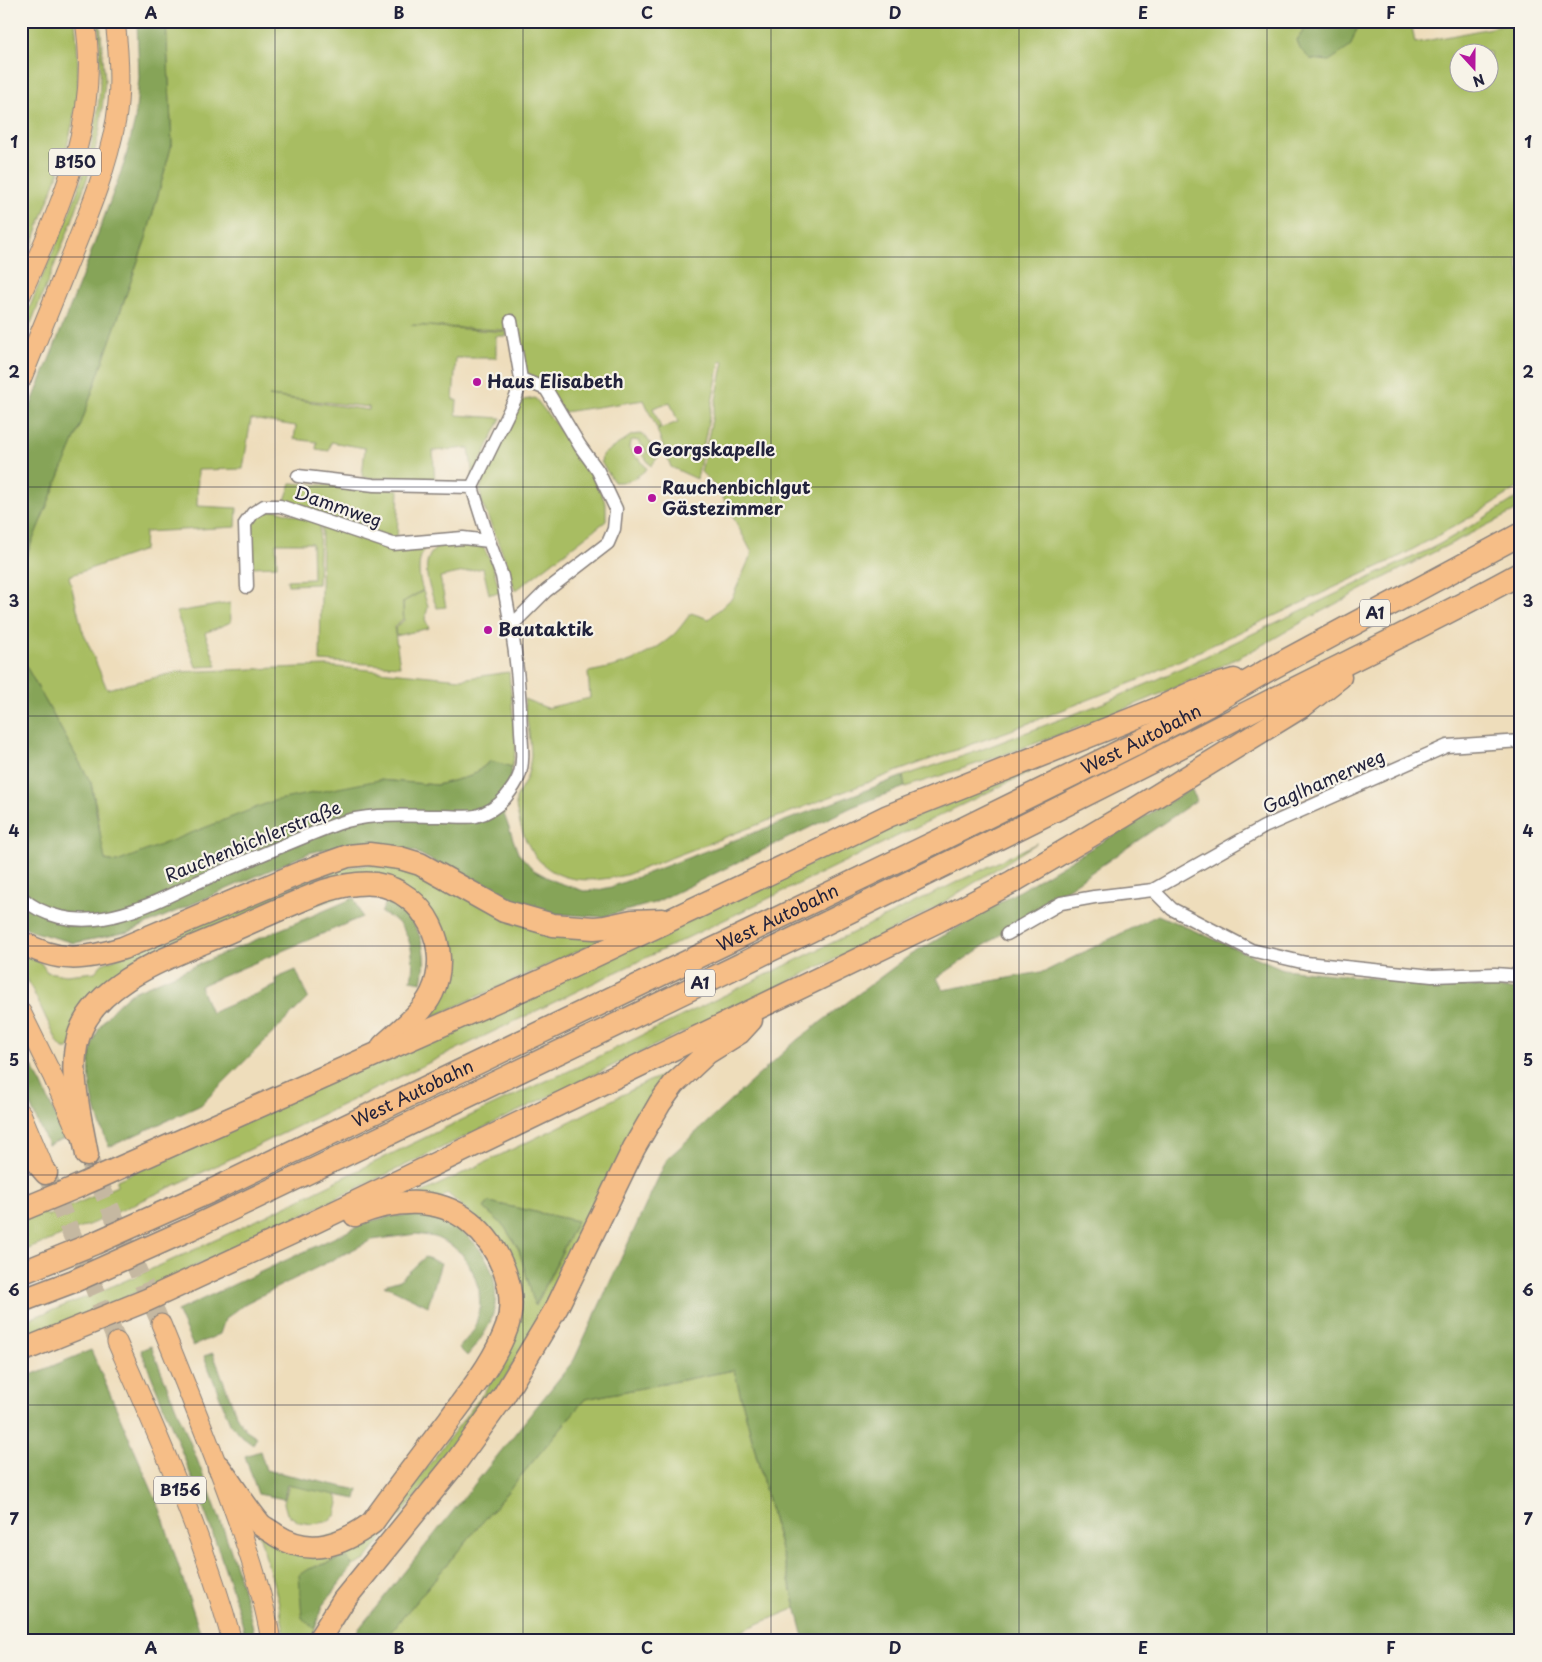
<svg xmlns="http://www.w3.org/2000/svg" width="1542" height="1662" viewBox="0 0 1542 1662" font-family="'Playpen Sans',sans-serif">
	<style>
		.green { fill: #a8bd62; stroke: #65704e; fill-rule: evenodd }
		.forest { fill: #86a458; stroke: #54634a }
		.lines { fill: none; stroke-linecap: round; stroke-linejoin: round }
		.primary-tunnel { stroke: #c5b8a1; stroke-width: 19; stroke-dasharray: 19 9; stroke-linecap: butt }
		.street-casing { stroke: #88807b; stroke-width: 15 }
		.primary-casing { stroke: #88807b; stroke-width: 21 }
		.highway-casing { stroke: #88807b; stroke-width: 25 }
		.street { stroke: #fff; stroke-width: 12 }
		.primary { stroke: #f6be87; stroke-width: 19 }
		.highway { stroke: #f6be87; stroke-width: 22 }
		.grid { fill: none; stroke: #22223b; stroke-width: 1; stroke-opacity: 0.55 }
		.poi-dot { fill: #b5179e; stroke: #f7f3e8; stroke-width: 2 }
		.labels { text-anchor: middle; stroke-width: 4.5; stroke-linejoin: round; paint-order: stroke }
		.shield { fill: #f7f3e8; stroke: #62616f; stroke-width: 1 }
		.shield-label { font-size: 16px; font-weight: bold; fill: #22223b }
		.poi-label { font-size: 18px; font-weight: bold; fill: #22223b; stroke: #f7f3e8; text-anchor: start }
		.street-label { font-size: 18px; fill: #22223b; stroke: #f7f3e8 }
		.neatline { fill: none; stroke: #22223b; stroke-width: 2 }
		.grid-label { font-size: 16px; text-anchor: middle; font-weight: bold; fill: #22223b }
	</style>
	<rect width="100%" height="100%" fill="#f7f3e8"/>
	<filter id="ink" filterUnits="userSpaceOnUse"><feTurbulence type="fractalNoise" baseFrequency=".02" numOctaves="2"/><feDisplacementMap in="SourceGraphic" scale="10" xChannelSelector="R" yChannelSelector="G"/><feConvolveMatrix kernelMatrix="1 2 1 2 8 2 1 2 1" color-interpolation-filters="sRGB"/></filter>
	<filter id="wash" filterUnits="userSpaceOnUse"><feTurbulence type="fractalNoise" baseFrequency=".0096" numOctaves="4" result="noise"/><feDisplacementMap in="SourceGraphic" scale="20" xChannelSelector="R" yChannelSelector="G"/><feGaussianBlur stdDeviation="1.12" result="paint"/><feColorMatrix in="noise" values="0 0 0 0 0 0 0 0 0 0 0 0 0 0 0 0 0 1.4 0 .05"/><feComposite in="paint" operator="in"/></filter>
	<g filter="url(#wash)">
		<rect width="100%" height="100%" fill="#edb"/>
		<path class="green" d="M21,21H75C78,50 80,80 75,109C70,145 56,180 43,214C36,233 30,253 21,271Z
			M98,21H100L105,81L100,128L91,167L71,224L21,348V328C30,308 37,288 46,268C66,222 86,177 95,128C102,93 101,57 98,21Z
			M166,21H1310L1297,40L1350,47L1360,21H1411L1415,43L1521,22V259L1517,260L1521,280V486L1473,516L1399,557L1136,681L1014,729L898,771L626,875C580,885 542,883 523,833C520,824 515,809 516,799C518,792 524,785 526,779C529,772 530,763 531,756C531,740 526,716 524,699L547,708L590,698L588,672C621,666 644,659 671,637C678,631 685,621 691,613L709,619L732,598L752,553L719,490L701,472L724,361L720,362L697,479L671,467L657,430L678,422L670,402L653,408L661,428L657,429L644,400L564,412L526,377L517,331L411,325L507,332V336H496V358H456L453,400H457L456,415L501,418L473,477L469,448L433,451L435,484L362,477L365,448L331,442L329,451L316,449L317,442L294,439L296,426L251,419L243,469L198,470L197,506L237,508L236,527L145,532L144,550L69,576L82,629L107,689L178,672L327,666L461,679L509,672L516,748L512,767L491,761L471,776L437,785L379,780L117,862L105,860L102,849L98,816L91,783L21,657V568L81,424L146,238L172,144ZM1460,52H1490V82H1460ZM269,396L369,407V410Z
			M535,398L588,466L606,504V521L515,591L507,564L482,503L480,490L483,480L511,416L518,405L524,400Z
			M640,434L646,437L659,456L651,466L643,455L647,452L639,441L633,440L630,442L629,448L637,459L639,458L647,469C635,478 630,483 614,482L601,462L602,455L632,435Z
			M291,483L399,490L397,540L284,503Z
			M1521,495V508C1456,541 1390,574 1326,609C1301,622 1278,637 1253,650C1142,707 1024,750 905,787L903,776L975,752L1103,703L1156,680L1438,545L1476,523Z
			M276,510L320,523L318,584L288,585L287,580L313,579L312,543H276L277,566L253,567L251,524L258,513Z
			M322,525L405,549H424C417,562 418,577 423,590L403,602V619L394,627L400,666L320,661Z
			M472,543L483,547L492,563L500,593L489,594L483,568L440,577L446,607L437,608C430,590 416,558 440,546C448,542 463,544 472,543Z
			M423,591L428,607L425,619L429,628L396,636L395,628L404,620L403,602Z
			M230,603L231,622L205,633L217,666L196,667L176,612Z
			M1032,771L199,1174L98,1221L21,1252V1221L44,1212L48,1216L117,1186V1180L862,840L920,815L1023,773Z
			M1037,843L930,911L831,961L166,1280L21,1340V1322C210,1254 385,1150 569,1071Z
			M381,864L407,870L609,937L428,1019L448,955L390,881L145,960L68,1049H63L58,1043L21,966V954L41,963L47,972L66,975L95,972L102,964L335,868Z
			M676,1072L553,1297L492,1400L365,1560L353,1566L345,1557L308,1569L315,1629L310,1641H286L278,1599L258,1531L283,1548L385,1522L483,1394L501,1365L511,1342L485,1226L447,1193L439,1201L415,1196L571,1121L647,1082L666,1074ZM489,1202L577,1221L536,1306L519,1250L504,1226L484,1208Z
			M734,1370L796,1608L717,1641H383L585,1399Z
			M289,1484L335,1493L339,1503L336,1515L326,1522L312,1524L299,1522L287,1514L284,1503Z"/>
		<path class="forest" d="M137,21H166L172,144L146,238L81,424L21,568V430L80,282L125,161L135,120L139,77Z
			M1310,21H1360L1350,47L1329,61L1310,59L1300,49L1297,40Z
			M21,657L91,783L105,860L117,862L273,801L379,780L437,785L471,776L491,761L512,767L504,814L518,853L534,870L554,881L584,891L598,890L611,887L903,776L905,787L852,807L654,903L603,917L544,913L504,899L414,851L352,843L309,853L129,932L74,943L31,931L21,923Z
			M1191,789L1197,800L937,978L943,990L1046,971L1158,915L1283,969L1430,984L1521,990V1641H805L734,1370L585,1399L383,1641H349L574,1360L667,1159L797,1040L906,958Z
			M354,898L362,917L200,986L211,1013L277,985L275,979L296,970L308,998L201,1105L109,1147C91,1104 75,1051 111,1012C117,1005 124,999 131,993Z
			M386,902C392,905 399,908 404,912C423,931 428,957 422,982L411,980C415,960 412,934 395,920C391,917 385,915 381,913Z
			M21,1046L42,1085L65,1138L48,1145L21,1085Z
			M489,1202L577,1221L535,1306L519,1250L504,1226L484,1208Z
			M414,1215C422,1216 430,1217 437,1219C478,1233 506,1274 492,1317C487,1332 477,1344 467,1356L459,1348L474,1330L480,1309L479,1290L473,1272L463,1255L451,1245L435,1237L416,1234L372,1240L246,1303L225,1319L220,1334L193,1346L177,1311L370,1221L392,1216Z
			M425,1257L441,1263L428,1306L384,1285L400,1280Z
			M151,1346C189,1442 234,1539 256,1641H247C220,1541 179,1446 141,1350Z
			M91,1350L160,1509L203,1641H21V1379Z
			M213,1353L237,1417L245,1429L257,1437L253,1444L239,1434L230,1423L204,1356Z
			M260,1451L266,1470L358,1490L356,1499L287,1485L284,1499L258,1494L245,1456Z
			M346,1557L353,1566L322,1606L315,1629L302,1618L299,1575L308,1569Z"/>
	</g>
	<g filter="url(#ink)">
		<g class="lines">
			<path class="primary-tunnel" d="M87,1155L161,1324
				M46,1173L117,1342"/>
			<g class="street-casing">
				<path id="street" d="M298,476L374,485L472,487
					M247,587L245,524L253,513L264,506H280L393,544L463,538L489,541
					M511,626L502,576L489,541L472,487L516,397L521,379
					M1153,890L1172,909L1251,950L1306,963L1432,976L1495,974L1521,976
					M21,897C43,917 74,923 103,918C136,913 168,896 198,882C244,862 290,842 337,824C368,812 410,816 442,816C453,816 466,818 476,816C487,813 498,806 505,798C510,792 516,784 519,776C524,762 522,746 521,731C520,696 517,661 511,626L546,591L608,543L614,529L616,509L598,471L580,446L546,389L521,379L511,321
					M1007,934L1061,903L1094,897L1153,890L1264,827L1447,746L1521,741"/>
			</g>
			<g class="primary-casing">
				<path id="primary" d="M21,295C60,206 101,121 85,21
					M21,380C37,341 52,303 68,264C87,217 107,170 116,120C121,88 119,53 115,21
					M21,1012L52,1075L77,1131
					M21,1113L42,1163
					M161,1324C187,1388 213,1451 236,1516C250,1556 264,1598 271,1641
					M117,1342C160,1440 204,1538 232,1641"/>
			</g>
			<g class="highway-casing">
				<g id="highway">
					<path d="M21,942C58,963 84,960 123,948L300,873L348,856L369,854L400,858L420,864L504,911L553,925L594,928L605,927L632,921L662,920"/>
					<path d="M21,1144L46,1173"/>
					<path d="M87,1155C81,1120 68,1073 78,1038C94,980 176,955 226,933C258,919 290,904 324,891C340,886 359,882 376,884C425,892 453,948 432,993C422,1014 400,1030 383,1046"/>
					<path d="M21,1210L79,1186L541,981L808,855L888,816L1157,709L1196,691L1234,680"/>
					<path id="s1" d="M21,1273L95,1243L209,1192L938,841L1133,745L1207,706L1268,670L1521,534"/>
					<path d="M21,1301L74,1281L190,1229C540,1061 890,896 1235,719C1330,670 1427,625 1521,573"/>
					<path d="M21,1351L147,1300L294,1232L938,921L1012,882L1124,816L1304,705L1340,677"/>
					<path d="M219,1467C233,1486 245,1506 260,1524C264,1528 271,1531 276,1535C310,1557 342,1545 372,1523C397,1488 423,1454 449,1420C470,1391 495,1361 507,1327C519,1289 499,1246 470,1222C437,1195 392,1200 355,1215"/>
					<path d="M318,1641L343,1601L456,1462L503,1397L557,1307L634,1148L660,1103L674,1084L690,1069L707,1053L739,1033L751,1020"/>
				</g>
			</g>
			<use href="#street" class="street"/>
			<use href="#primary" class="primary"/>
			<use href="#highway" class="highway"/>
		</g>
	</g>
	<path class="grid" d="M275,21V1641M523,21V1641M771,21V1641M1019,21V1641M1267,21V1641M21,257H1521M21,487H1521M21,716H1521M21,946H1521M21,1175H1521M21,1405H1521"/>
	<g class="poi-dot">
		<circle cx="477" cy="382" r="5"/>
		<circle cx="638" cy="450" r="5"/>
		<circle cx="652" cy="498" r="5"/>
		<circle cx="488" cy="630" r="5"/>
	</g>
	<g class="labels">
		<g class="shield">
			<rect x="49" y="148.5" width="52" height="27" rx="4"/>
			<rect x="1360" y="599.5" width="30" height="27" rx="4"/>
			<rect x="685" y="969.5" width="30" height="27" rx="4"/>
			<rect x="154" y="1476.5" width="52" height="27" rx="4"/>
		</g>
		<g class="shield-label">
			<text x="75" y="168">B150</text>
			<text x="1375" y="619">A1</text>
			<text x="700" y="989">A1</text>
			<text x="180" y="1496">B156</text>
		</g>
		<g class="poi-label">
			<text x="487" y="388">Haus Elisabeth</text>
			<text x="648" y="456">Georgskapelle</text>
			<text x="662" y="494">Rauchenbichlgut<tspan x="662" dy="21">Gästezimmer</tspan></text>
			<text x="498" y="636">Bautaktik</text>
		</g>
		<g class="street-label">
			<text transform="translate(338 507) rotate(19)" y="6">Dammweg</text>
			<text dy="6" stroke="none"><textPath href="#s1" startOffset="1241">West Autobahn</textPath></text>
			<text transform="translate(1324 782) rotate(-24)" y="6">Gaglhamerweg</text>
			<text transform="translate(253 842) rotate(-22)" y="6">Rauchenbichlerstraße</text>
			<text dy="6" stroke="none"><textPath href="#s1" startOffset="836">West Autobahn</textPath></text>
			<text dy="6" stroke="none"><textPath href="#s1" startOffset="431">West Autobahn</textPath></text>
		</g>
	</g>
	<rect width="1542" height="1662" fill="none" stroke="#f7f3e8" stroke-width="55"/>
	<g transform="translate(1474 68) rotate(159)"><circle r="24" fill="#f7f3e8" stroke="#a29fa3"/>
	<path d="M0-4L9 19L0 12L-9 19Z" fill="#b5179e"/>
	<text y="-8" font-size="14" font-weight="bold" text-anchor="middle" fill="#22223b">N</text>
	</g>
	<rect x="28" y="28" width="1486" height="1606" class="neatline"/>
	<g class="grid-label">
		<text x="151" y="19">A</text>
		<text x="399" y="19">B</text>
		<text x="647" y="19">C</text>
		<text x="895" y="19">D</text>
		<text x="1143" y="19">E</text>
		<text x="1391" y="19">F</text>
		<text x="14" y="148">1</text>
		<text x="1528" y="148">1</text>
		<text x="14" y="378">2</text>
		<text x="1528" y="378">2</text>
		<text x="14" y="607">3</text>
		<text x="1528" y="607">3</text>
		<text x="14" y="837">4</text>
		<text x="1528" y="837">4</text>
		<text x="14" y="1066">5</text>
		<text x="1528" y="1066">5</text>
		<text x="14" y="1296">6</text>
		<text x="1528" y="1296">6</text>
		<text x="14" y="1525">7</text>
		<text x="1528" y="1525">7</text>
		<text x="151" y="1654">A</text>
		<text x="399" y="1654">B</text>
		<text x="647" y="1654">C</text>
		<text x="895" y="1654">D</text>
		<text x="1143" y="1654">E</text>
		<text x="1391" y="1654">F</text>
	</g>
</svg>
